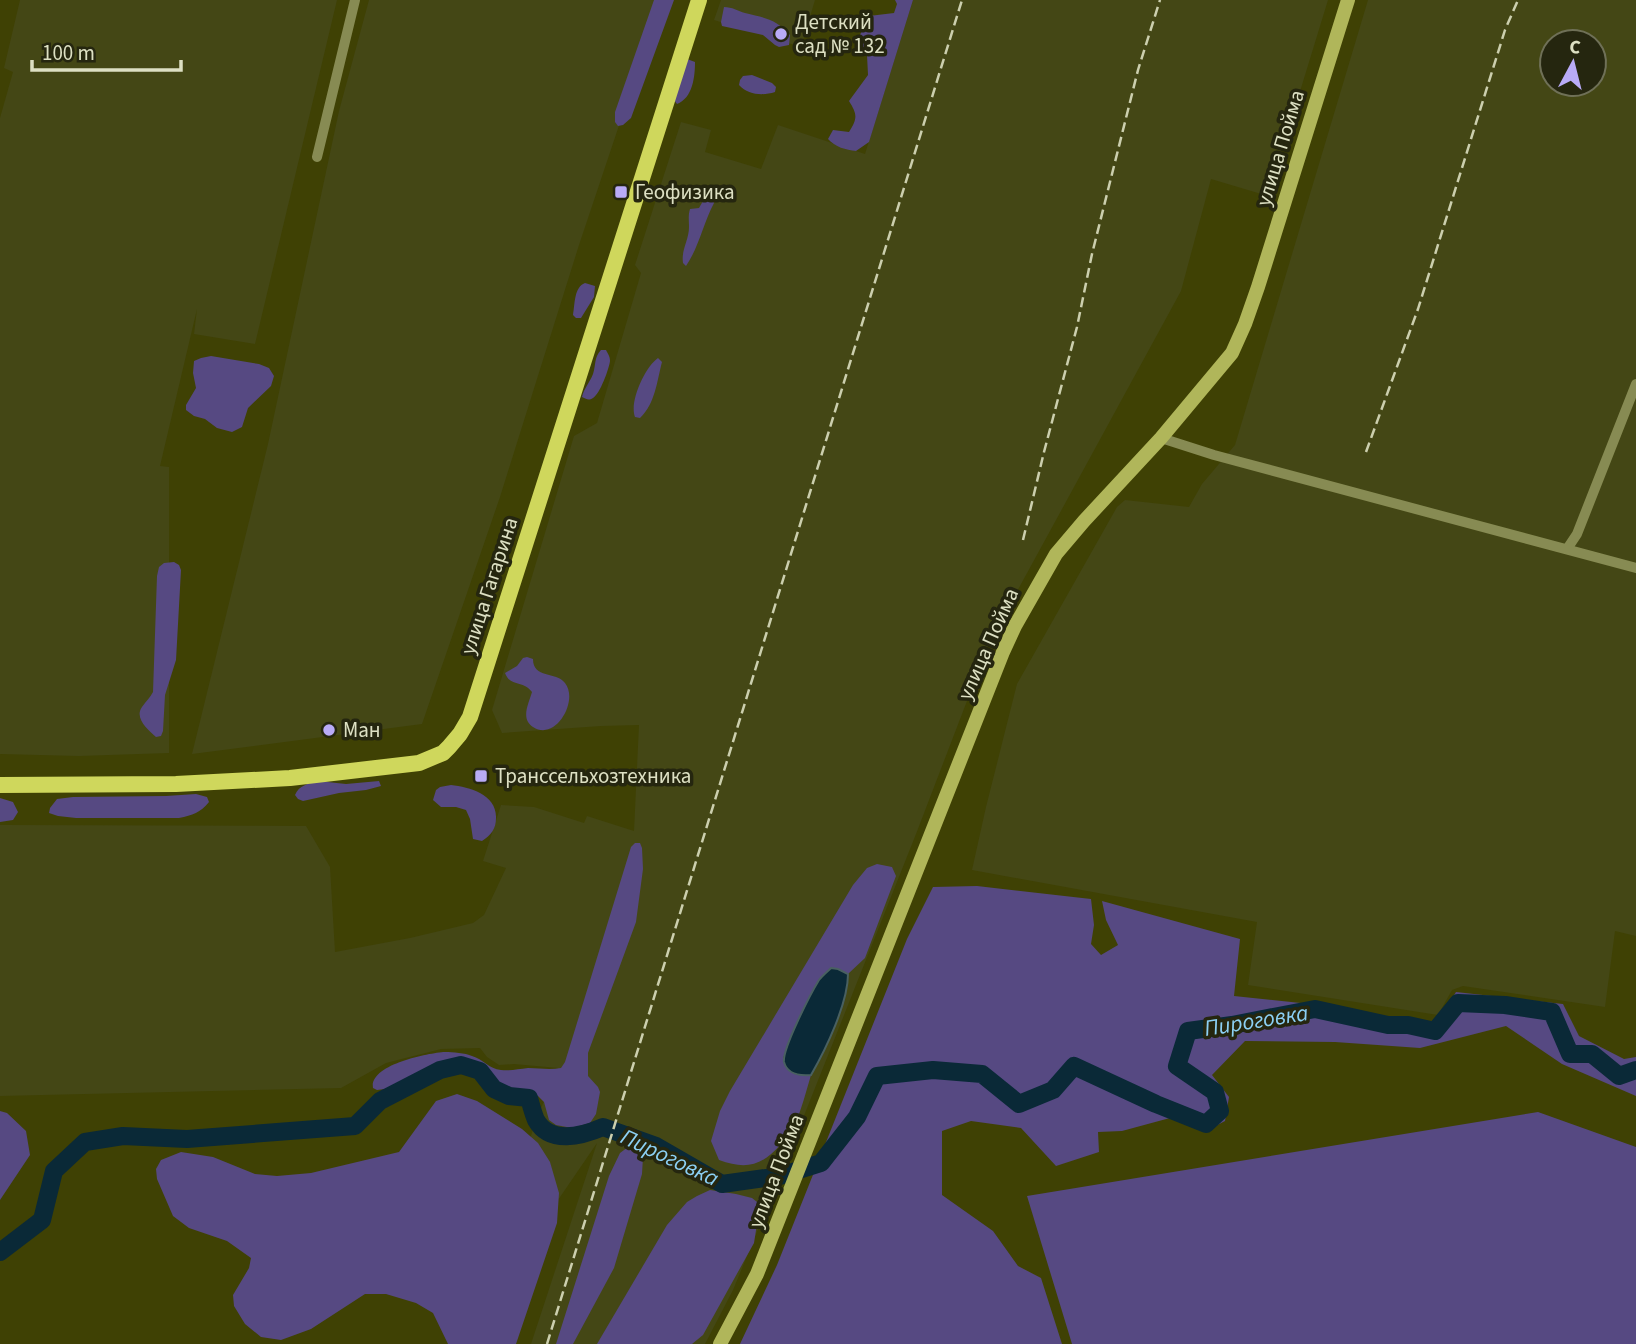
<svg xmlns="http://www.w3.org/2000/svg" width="1636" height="1344" viewBox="0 0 1636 1344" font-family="'Source Sans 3',sans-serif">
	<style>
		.built { fill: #444715; fill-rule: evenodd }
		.green { fill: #564982 }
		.water { fill: #0a2937; stroke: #496061; stroke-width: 2 }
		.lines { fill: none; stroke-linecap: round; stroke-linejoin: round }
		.river { stroke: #0a2937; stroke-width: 18 }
		.minor { stroke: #878b53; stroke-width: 10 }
		.secondary { stroke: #b0b65a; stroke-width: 14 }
		.primary { stroke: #cfd75c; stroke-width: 16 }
		.rail { stroke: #cccfae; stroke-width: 2.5; stroke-dasharray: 10 5; stroke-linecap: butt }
		.poi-dot { fill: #b9abf7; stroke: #25260f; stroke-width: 2.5 }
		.labels { text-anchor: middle; stroke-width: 7; stroke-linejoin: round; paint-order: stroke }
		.poi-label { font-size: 21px; fill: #dde0c3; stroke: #25260f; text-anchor: start }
		.street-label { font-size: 21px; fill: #dde0c3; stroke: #25260f }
		.water-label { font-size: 23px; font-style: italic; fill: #8cd0f4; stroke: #25260f }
	</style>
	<rect width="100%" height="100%" fill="#3f4104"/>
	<path class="built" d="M20,0H337L255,344L194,334L197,309L160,466L169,467V753L79,756L0,754V118L13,72L4,68Z
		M369,0H661L579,245L500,497L422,724L192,754L268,444L339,111Z
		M721,0H815L801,47L714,20Z
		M913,0H1328L1268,196L1211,179L1181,291L990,641L916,834L780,1176L733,1290L705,1344H531L597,1143L530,1241L501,1231L536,1120L558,1068L514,1064L499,1065L487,1057L480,1048L441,1049L386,1063L341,1088L0,1096V825L306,826L330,867L335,952L410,938L473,923L484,915L506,868L483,861L501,805L534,807L584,823L587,816L634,831L639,725L601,726L502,733L492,710L574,436L597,423L641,273L635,265L681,122L711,130L705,152L761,169L778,125L865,154Z
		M1368,0H1636V936L1615,931L1605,1007L1463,986L1452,990L1438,1015L1248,985L1257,922L972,870L986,807L1017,684L1117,507L1125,500L1189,507L1202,484L1235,445ZM1552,42H1594V84H1552Z"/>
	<path class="green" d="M654,0H674L631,118L623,125L618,126L615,122V112Z
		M895,0H913L869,142L856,151C846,150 835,147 828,139L833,130L849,132C858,118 857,114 849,101L868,75L867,55L859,50L858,39L869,16L894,13L897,4Z
		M724,7C732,7 738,11 745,13C765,18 776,19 790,35L789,45L779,47L775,45L763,35L722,26L721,22Z
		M687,59L695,62C695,76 693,98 677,104L674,100Z
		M752,75L772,83L776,87L775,92C763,96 748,95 739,85L740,80L743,76Z
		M707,198L712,199L714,203C703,224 699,247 686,266L683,263C681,250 689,240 689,227C689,220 688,216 690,209L699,208L703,201Z
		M585,283L595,286L594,297L581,318H576L573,315C575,304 574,287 585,283Z
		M601,350H606C608,354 610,356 610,361C609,369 600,394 593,398C588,401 587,399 582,397C584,388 590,382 593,374C596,365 594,357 601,350Z
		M211,356L259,364L269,368L274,376L271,386L248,408L242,427L232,432L217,428L205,419L194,416L186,410V405L196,388L193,373L194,361L201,358Z
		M658,358L662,362C657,381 655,404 640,418L635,417C629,402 645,367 658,358Z
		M174,562L179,565L181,570L176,660L165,695L163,731L161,736L156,737C148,730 134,718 142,707C146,701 150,698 153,692L157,576L159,567L164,563Z
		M527,657L533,659C533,679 556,671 565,683C579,700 556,742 533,727C520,719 529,703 532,692C523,680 510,687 505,673L517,666L523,658Z
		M318,781L346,784L379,781L381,786L366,790L339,793L303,801L298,799L295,795C299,785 308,784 318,781Z
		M451,785C470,787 497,795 496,818C496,829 491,835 482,841L473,839L470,819L466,810L456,807H441L433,800L436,790L440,787Z
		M196,794L207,797L209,802C200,813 193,815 179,818H76L58,816L49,813L50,808L57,799L73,797L166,796Z
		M0,798L13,802L18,812L13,820L0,822Z
		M635,843H640L642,848L643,869L636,922L588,1053V1076L598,1087L600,1092L596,1114L590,1123L572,1128L556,1125L549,1120L544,1102L538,1096L499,1084L489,1078L481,1068L464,1062H448L436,1064L385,1089L377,1090L373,1088C369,1065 427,1053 445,1052C453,1052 465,1053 472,1056C483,1059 489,1069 501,1070C511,1071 518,1069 528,1068C539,1068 549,1070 561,1068L565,1062L631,847Z
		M877,864L892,867L896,876L865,958L848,974L838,969L820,978L799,1021L783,1058L803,1076L811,1075C806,1092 801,1111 794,1127C791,1134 786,1139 781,1144C762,1166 746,1170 719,1160L711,1141L720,1111L730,1091L853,885L867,868Z
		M977,886L1091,899L1094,925L1091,944L1101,955L1118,945L1106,920L1102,901L1240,939L1234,996L1329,1006L1418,1025L1437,1021L1456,992L1563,1004L1579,1036L1624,1059L1636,1057V1096L1562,1064L1506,1026L1420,1048L1335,1042L1245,1041L1212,1075L1229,1097L1225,1121L1204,1132L1181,1115L1122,1131L1098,1132L1099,1152L1056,1166L1021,1128L971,1121L942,1131V1195L993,1231L1018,1266L1041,1278L1062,1344H740L777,1265L907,939L933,887Z
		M457,1094L477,1101L522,1129L538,1143L550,1162L559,1193L557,1223L516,1344H448L433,1313L416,1303L386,1294H365L311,1329L281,1340L261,1337L245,1324L234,1306L233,1295L249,1268L251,1258L227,1241L189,1228L173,1216L157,1179L156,1169L161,1160L181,1152L213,1157L255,1174L277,1176L311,1173L399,1152L436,1101Z
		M0,1111L7,1113L26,1131L30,1155L0,1200Z
		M1538,1112L1636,1147V1344H1072L1027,1196Z
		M632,1144L640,1146L643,1157L642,1174L614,1268L573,1344H556L609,1176L620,1153Z
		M710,1190L736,1194L752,1198L757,1202L759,1211L754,1243L703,1335L692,1344H597L667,1225L687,1202L697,1196Z"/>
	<path class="water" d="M831,968L838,969L848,974C848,1003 826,1049 811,1075C800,1076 787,1074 784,1062C782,1049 811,993 819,980C822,976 827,972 831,968Z"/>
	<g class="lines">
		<path class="river" d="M0,1252L42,1220L54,1171L85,1142L123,1136L187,1139L355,1126L380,1101L440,1070L461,1065L480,1071L494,1089L509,1096L529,1098C531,1105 533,1113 536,1120C550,1145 582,1136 603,1127L656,1146L722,1184L780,1176L821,1163L857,1117L877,1076L933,1070L982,1074L1019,1104L1053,1090L1074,1066L1156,1104L1206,1124L1220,1111L1215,1092L1177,1066L1188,1031L1232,1025L1315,1009L1388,1025H1408L1435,1031L1458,1003L1505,1005L1552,1012L1570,1054H1592L1619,1076L1636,1070"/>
		<path class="minor" d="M317,157L355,0
			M1161,438L1214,455L1636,568
			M1567,549L1577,534L1636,384"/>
		<path class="secondary" d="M720,1344L757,1274L1003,652L1015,626L1056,554L1084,521L1161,438L1232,353L1245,324L1258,287L1348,0"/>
		<path class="primary" d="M0,785L176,784L290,778L419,763L443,753L449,747L460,734L470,717L699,0"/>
		<path class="rail" d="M1366,452L1418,309L1505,30L1518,0
			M1023,540L1044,452L1077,327L1092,254L1138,70L1160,0
			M547,1344L962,0"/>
	</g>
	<g class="poi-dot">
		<circle cx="781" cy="34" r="7"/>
		<rect x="614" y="185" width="14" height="14" rx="3.5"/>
		<circle cx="329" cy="730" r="7"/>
		<rect x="474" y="769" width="14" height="14" rx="3.5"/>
	</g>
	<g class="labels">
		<g class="poi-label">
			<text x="795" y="29">Детский<tspan x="795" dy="24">сад № 132</tspan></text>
			<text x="635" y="199">Геофизика</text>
			<text x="343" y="737">Ман</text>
			<text x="495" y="783">Транссельхозтехника</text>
		</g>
		<g class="street-label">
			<text transform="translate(1280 148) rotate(-73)" y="7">улица Пойма</text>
			<text transform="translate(489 586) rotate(-72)" y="7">улица Гагарина</text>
			<text transform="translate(988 644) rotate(-66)" y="7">улица Пойма</text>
			<text transform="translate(776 1171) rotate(-69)" y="7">улица Пойма</text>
		</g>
		<g class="water-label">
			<text transform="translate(1256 1020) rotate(-9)" y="8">Пироговка</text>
			<text transform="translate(670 1157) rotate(25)" y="8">Пироговка</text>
		</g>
	</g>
	<g transform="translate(1573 63) rotate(7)"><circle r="33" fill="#25260f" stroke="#6f7057" stroke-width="2"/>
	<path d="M0-5L12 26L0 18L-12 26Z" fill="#b9abf7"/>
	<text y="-10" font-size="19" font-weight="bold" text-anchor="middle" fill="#dde0c3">С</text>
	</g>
	<path d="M32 60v10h149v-10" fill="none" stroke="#dde0c3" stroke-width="3.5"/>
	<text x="42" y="60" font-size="21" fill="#dde0c3" stroke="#25260f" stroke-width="5" paint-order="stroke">100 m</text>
</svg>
